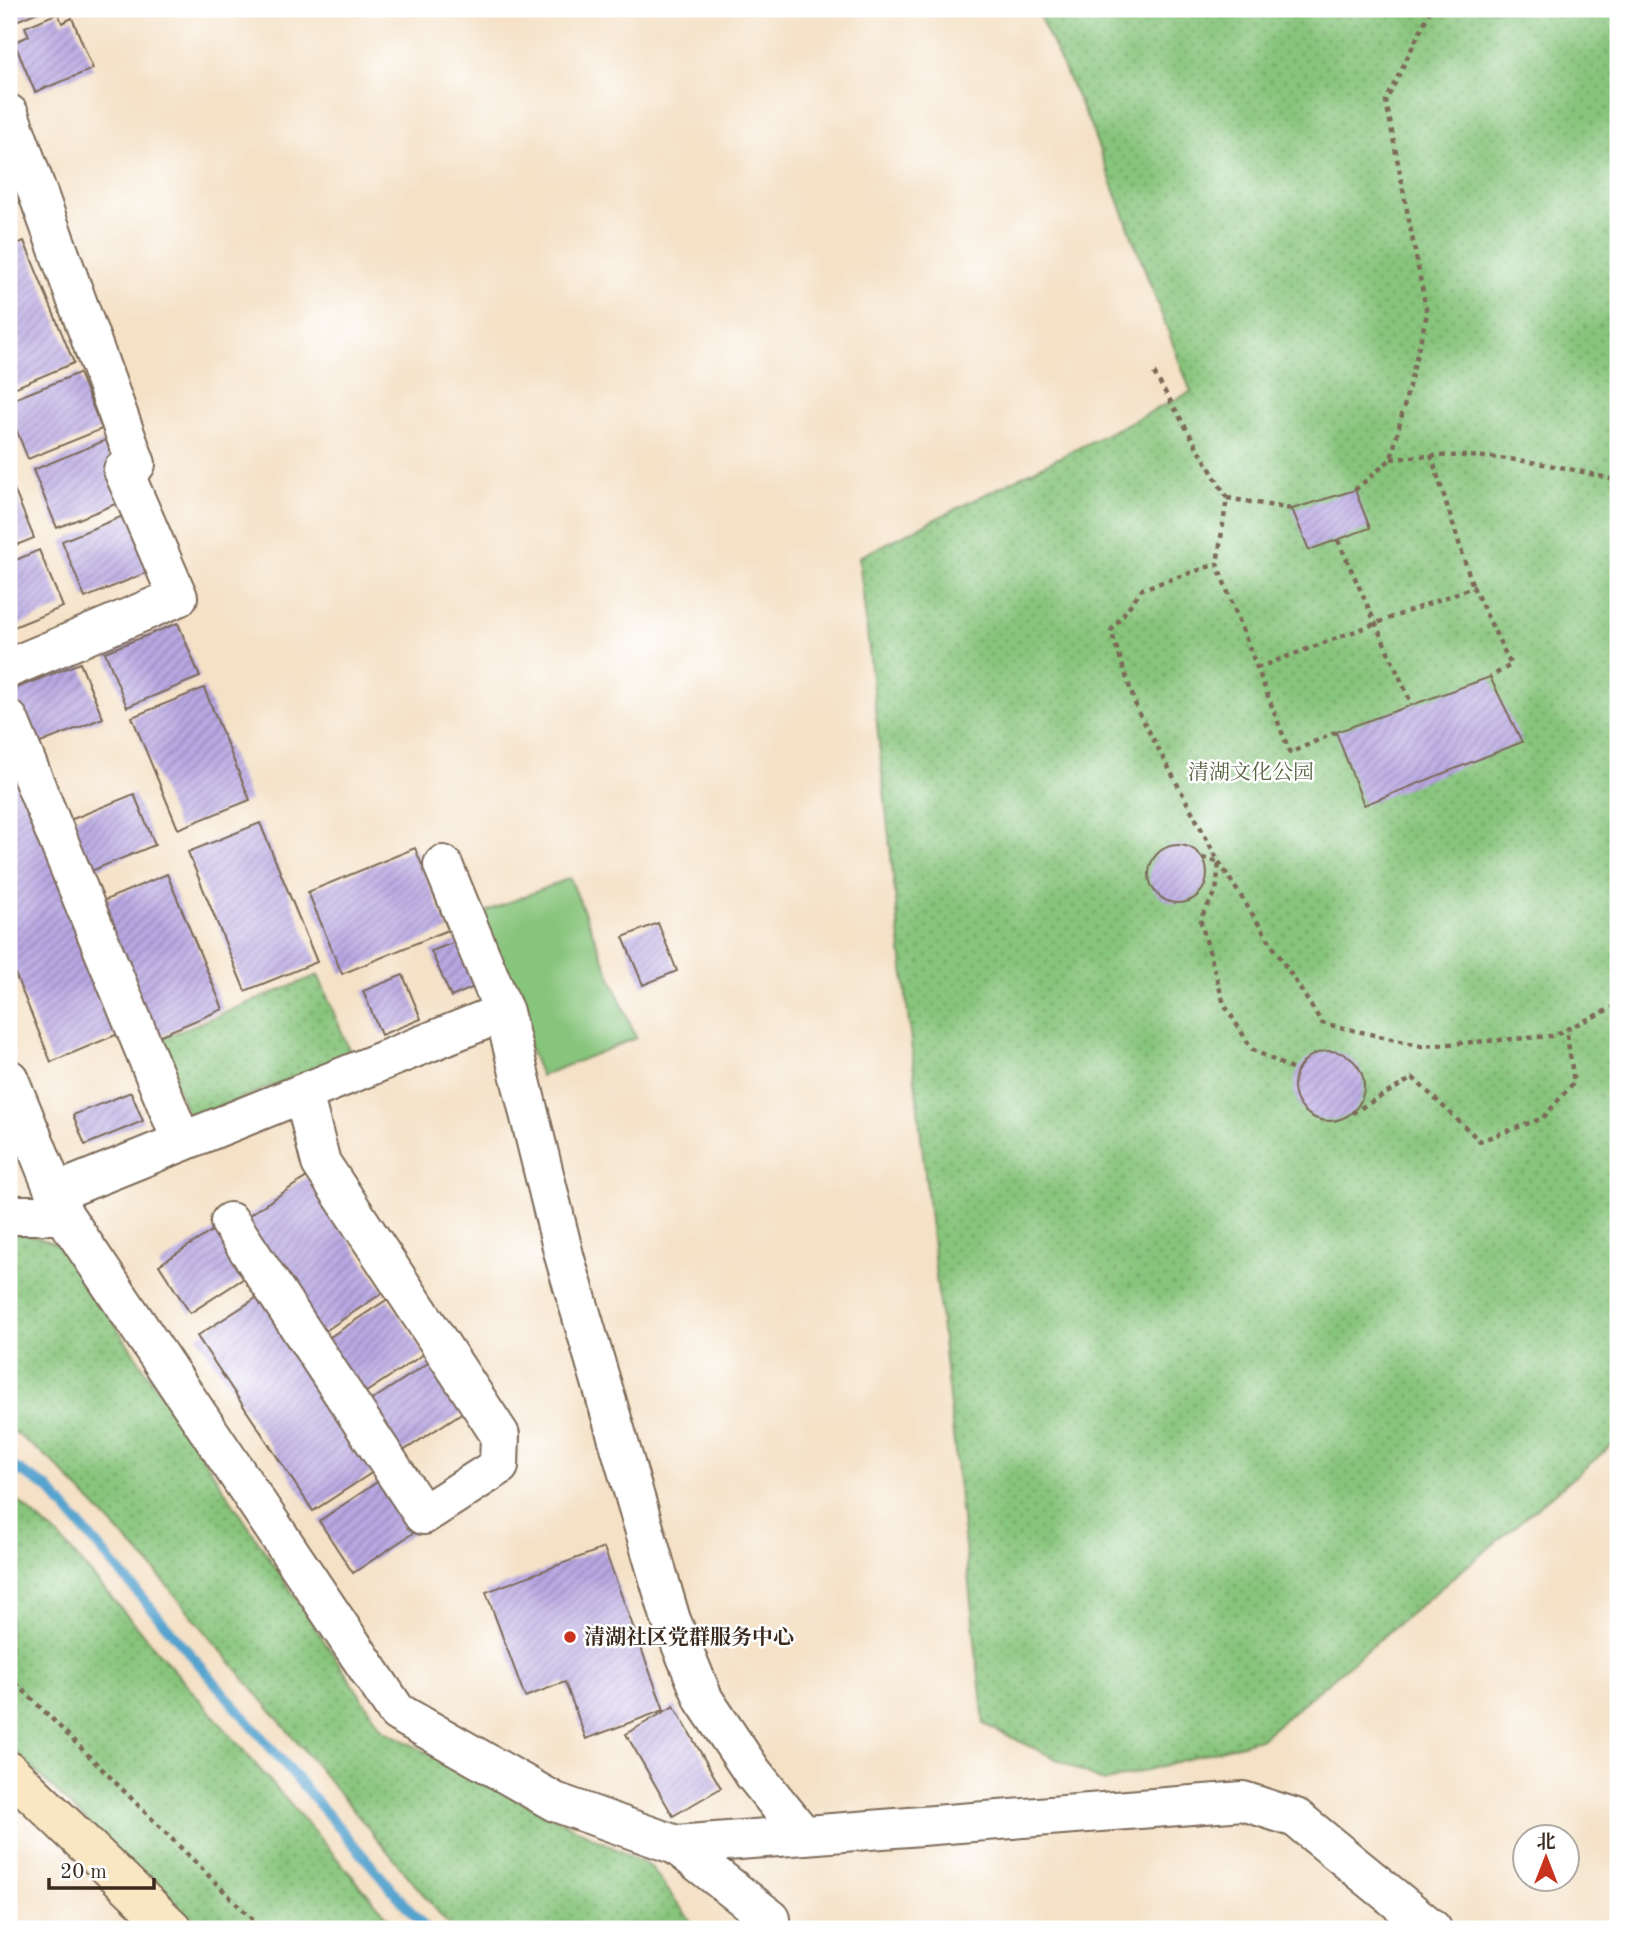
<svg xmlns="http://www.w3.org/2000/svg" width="1627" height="1938" viewBox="0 0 1627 1938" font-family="'Old Standard TT','Noto Serif SC',serif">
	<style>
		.grass { fill: #87c47b; stroke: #61774c; stroke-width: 2 }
		.park { fill: url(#park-dots); stroke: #61774c; stroke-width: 2 }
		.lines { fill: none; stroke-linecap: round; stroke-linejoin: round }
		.stream { stroke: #54a3ce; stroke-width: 10 }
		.building { fill: url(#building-hatch) }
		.street-casing { stroke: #7c6a59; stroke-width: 42 }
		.secondary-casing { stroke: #7c6a59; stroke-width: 42 }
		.path { stroke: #7c6a59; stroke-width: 4.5; stroke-dasharray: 5 5; stroke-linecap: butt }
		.street { stroke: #fff; stroke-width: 38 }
		.secondary { stroke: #f9e7c3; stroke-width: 38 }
		.poi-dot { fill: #c8321e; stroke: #fff; stroke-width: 2.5 }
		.labels { text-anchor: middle; stroke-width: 5; stroke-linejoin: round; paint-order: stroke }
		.park-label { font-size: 21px; fill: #56603f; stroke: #fff }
		.poi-label { font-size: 21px; font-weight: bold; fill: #3b2a1e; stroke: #fff; text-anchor: start }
	</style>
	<defs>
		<pattern id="park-dots" width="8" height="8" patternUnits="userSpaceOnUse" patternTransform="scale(1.75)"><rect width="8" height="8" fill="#87c47b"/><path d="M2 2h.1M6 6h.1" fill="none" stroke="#709f64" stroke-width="1.8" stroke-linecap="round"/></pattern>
		<pattern id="building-hatch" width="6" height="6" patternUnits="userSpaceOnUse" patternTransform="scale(1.75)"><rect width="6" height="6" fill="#b8a7e2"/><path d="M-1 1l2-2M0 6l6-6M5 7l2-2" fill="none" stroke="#9788b7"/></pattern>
	</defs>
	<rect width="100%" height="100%" fill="#fff"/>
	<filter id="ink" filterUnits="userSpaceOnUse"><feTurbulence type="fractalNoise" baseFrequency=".0143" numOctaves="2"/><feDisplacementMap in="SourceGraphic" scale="14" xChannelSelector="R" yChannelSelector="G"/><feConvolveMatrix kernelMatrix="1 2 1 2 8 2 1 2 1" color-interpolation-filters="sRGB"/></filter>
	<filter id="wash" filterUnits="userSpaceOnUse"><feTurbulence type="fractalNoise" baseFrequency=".00686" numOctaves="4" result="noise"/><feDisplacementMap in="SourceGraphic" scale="28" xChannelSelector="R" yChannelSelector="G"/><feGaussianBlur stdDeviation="1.57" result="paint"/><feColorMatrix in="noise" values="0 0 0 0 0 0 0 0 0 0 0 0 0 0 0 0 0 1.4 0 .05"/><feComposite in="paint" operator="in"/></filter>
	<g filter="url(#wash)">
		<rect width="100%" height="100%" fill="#f4e1c6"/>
		<path class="grass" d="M570,878L636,1038L541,1076L475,916Z"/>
		<path class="park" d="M1036,9H1618V1440L1260,1739L1104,1782L984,1724L859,557L1191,392L1090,125Z
			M318,975L351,1054L190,1119L157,1040Z
			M9,1234L30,1235L63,1246L383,1730L651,1867L692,1923L713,1929H452L151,1566L52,1461L9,1428Z
			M9,1493L60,1538L398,1929H195L9,1745Z"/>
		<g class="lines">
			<path class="stream" d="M9,1464L48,1488L426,1929"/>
		</g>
		<g id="blocks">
			<path class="building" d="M9,9H45L9,24Z
				M58,13L62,23L72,18L93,69L35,92L14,42L29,36L25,27Z
				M9,204L17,224L9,227Z
				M24,241L74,363L9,390V247Z
				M79,373L102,429L28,459L9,411V401Z
				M106,440L130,498L57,528L33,470Z
				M9,477L34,538L9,548Z
				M1355,490L1370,528L1309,550L1292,509Z
				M135,511L158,568L85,598L62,541Z
				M39,550L63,607L9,629V563Z
				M178,623L200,677L127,707L105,652Z
				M80,663L103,718L33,746L11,690Z
				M1490,677L1522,742L1364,805L1336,732Z
				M204,688L250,800L178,829L132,717Z
				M15,768L123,1032L51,1062L9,959V771Z
				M134,794L155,845L86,873L65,822Z
				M260,823L317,962L245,991L188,852Z
				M1149 874a29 29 0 1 1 58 0a29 29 0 1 1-58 0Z
				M415,848L448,930L342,974L308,892Z
				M167,874L223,1009L154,1038L98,903Z
				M658,923L677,971L643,985L623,937Z
				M461,940L479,985L451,997L431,951Z
				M403,975L421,1019L381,1035L363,991Z
				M1294 1086a35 35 0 1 1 70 0a35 35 0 1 1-70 0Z
				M131,1092L143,1121L85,1145L73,1115Z
				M307,1177L384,1292L319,1335L243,1219Z
				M218,1227L249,1275L190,1313L159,1265Z
				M261,1295L376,1470L313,1511L197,1336Z
				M388,1299L424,1354L360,1396L324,1341Z
				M430,1362L463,1412L397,1455L364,1405Z
				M382,1479L416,1531L353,1573L319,1521Z
				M604,1548L664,1710L586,1739L565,1682L525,1697L486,1592Z
				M674,1706L721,1788L673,1816L626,1734Z"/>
		</g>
	</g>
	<g filter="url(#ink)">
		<use href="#blocks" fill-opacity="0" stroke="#7c6a59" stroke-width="2"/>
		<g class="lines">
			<g class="street-casing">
				<path id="street" d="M9,114L136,464L123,470L178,597L9,668
					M9,720L182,1142
					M443,865L504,1012L565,1259L671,1620L704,1700L753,1773L803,1835
					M9,1079L64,1215
					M55,1193L504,1012
					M9,1215H64L397,1712L555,1802L676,1845L1243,1801L1296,1818L1432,1929
					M230,1222L423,1515L499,1466L500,1435L321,1163L303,1093
					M676,1845L771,1919"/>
			</g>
			<g class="secondary-casing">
				<path id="secondary" d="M9,1771L173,1929"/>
			</g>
			<path class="path" d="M1611,9L1618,16
				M1154,373L1227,498L1217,564
				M1431,455L1473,587
				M1391,459C1469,450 1543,460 1618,481
				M1355,490L1391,459L1427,314L1386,101L1431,9
				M1227,498L1292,509
				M1338,540L1412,705
				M1257,668L1473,587L1511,665L1490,677
				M1336,732L1290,753L1217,564L1142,589L1111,631L1137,709L1219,862L1322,1023L1422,1046L1552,1036L1618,1005
				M1202,858L1219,862L1216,892L1200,919L1224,1004L1252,1049L1297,1072
				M1352,1113L1413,1078L1480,1141L1543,1118L1574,1082L1566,1029
				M9,1676L262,1929"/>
			<use href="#street" class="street"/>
			<use href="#secondary" class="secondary"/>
		</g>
	</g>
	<circle class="poi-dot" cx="570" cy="1637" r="7"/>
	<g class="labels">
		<g class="park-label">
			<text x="1251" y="779">清湖文化公园</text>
		</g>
		<g class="poi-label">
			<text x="584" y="1644">清湖社区党群服务中心</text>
		</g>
	</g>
	<rect width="1627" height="1938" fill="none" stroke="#fff" stroke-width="35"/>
	<g transform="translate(1546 1858)"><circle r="33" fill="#ffffff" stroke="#b1aaa5" stroke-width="2"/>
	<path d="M0-5L12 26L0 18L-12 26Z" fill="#c8321e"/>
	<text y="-10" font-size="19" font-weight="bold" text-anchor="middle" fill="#3b2a1e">北</text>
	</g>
	<path d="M49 1878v10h105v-10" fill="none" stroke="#3b2a1e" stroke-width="3.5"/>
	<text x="60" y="1878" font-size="21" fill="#3b2a1e" stroke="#ffffff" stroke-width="5" paint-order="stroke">20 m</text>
</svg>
